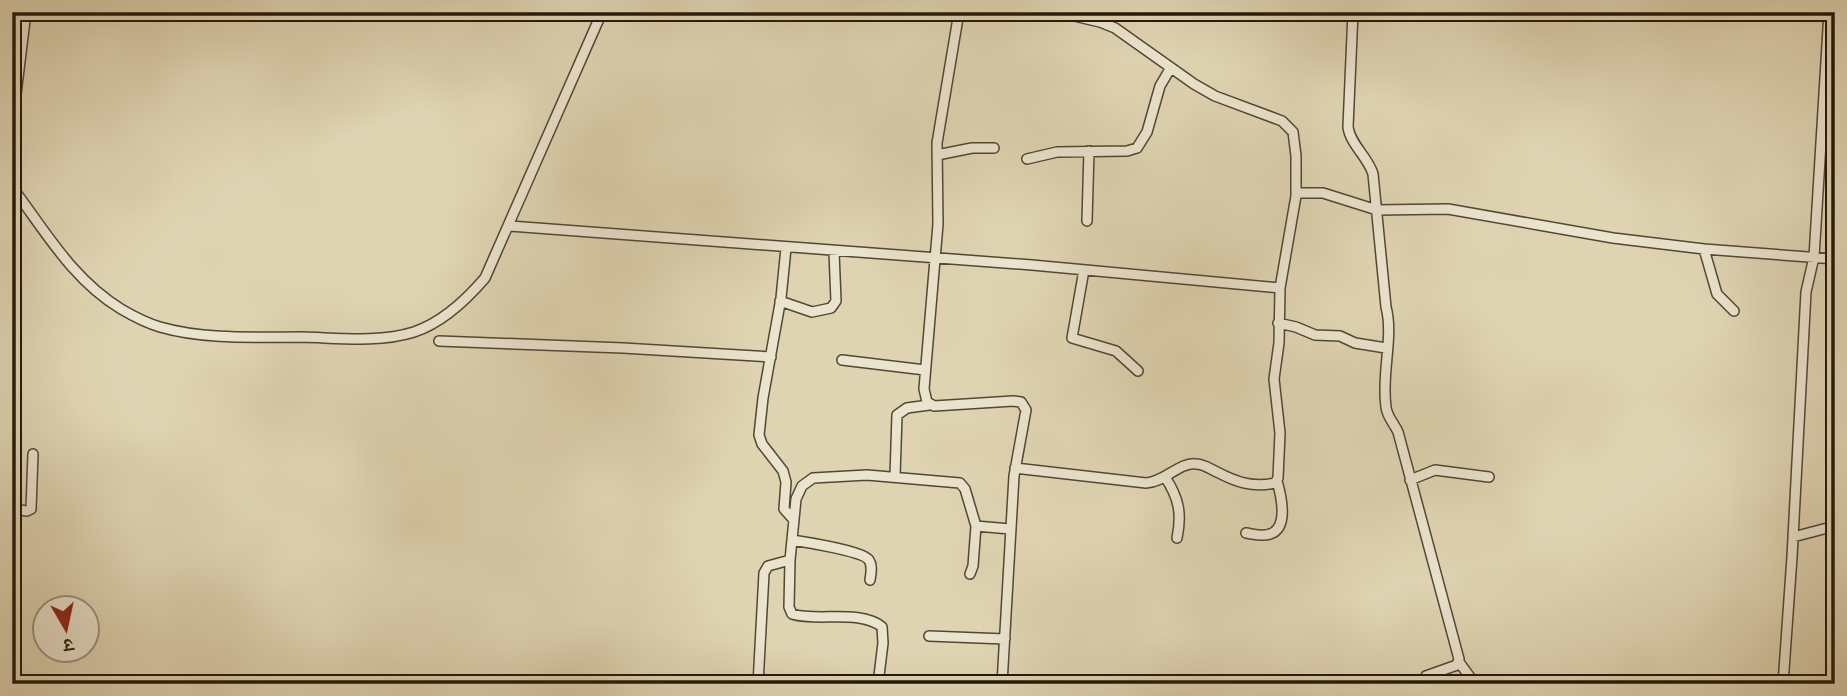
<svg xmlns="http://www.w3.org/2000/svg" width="1847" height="696" viewBox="0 0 1847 696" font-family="'Old Standard TT','Noto Serif Devanagari',serif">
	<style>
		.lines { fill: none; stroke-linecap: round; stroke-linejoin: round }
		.minor-casing { stroke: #534734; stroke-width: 12 }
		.minor { stroke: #eae3cd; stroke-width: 9 }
	</style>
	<rect width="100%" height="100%" fill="#dfd4b2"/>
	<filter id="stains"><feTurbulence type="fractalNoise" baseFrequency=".00286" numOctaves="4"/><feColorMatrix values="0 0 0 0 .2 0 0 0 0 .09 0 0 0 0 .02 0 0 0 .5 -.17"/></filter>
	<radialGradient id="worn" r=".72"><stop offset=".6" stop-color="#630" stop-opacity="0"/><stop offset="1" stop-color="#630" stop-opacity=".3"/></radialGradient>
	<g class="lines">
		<g class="minor-casing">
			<path id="minor" d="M959,12L937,143L938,224L924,389L927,402L934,406L1013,401L1021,402L1026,410L1014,476L1002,684
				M1353,12L1348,127C1350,144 1368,157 1373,174L1386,307C1394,337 1381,374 1386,407C1387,417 1394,423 1398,432L1459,659L1457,665L1426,676L1423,684
				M12,127L26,12
				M937,155L972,148H994
				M1027,159L1057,152L1127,151L1137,148L1147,132L1160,86L1170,69
				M12,187C46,232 72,279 121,309C133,316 146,323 160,327C205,340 256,337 303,337C339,338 379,343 414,332C441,323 467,299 485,278L602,12
				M1296,193H1323L1377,210L1448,209L1613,238L1704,249L1835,259
				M1087,221L1089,151
				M510,226L1032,265L1280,288
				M786,248L781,298L763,398L759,435L762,444L783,471L786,482L784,509L793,519
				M1704,249L1717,294L1734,311
				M1084,270L1072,338L1116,351L1138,371
				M780,301L812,312L831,308L836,301L834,252
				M1278,323L1296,327L1315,335L1340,336L1355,343L1386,348
				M439,341L623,348L771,357
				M842,360L925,370
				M1015,468L1146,483C1165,482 1179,462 1196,464C1204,464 1210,469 1217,472C1236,482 1253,488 1275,483L1278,478L1280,433L1274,379L1279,343L1280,288L1296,196V156L1293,132L1282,121L1215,96L1194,84L1115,28L1100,22L1057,12
				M895,476L897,415L907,408L929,405
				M1165,477C1179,498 1182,514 1177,538
				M1410,480L1435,470L1489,477
				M12,509L27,511L31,509L33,454
				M1246,533C1253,534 1263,537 1270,534C1289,528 1281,495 1277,481
				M1793,537L1835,526
				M792,540C805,542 860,551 868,559C873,564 871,574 870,580
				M790,560L789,607L792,614C817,622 860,609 882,627L883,643L878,684
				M970,574L973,566L976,526
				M929,636L1005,639
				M1459,662L1475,684
				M758,684L764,573L768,566L790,560L796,499L802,486L813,478L867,475L960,483L965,489L976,526L1010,529
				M1783,684L1792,557L1806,292L1814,257L1829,12"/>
		</g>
		<use href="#minor" class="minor"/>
	</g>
	<rect width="1847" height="696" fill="none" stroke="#dfd4b2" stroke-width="42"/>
	<rect x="14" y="14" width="1819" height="668" fill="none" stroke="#24180a" stroke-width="3.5"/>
	<rect x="21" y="21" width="1805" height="654" fill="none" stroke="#24180a" stroke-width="2"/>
	<g transform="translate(66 629) rotate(171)"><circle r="33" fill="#eae3cd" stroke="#9b927f" stroke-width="2"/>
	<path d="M0-5L12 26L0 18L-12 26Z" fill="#8f2418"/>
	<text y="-10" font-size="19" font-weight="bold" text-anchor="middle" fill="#24180a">उ</text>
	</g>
	<rect width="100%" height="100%" filter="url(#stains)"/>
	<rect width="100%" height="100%" fill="url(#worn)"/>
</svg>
